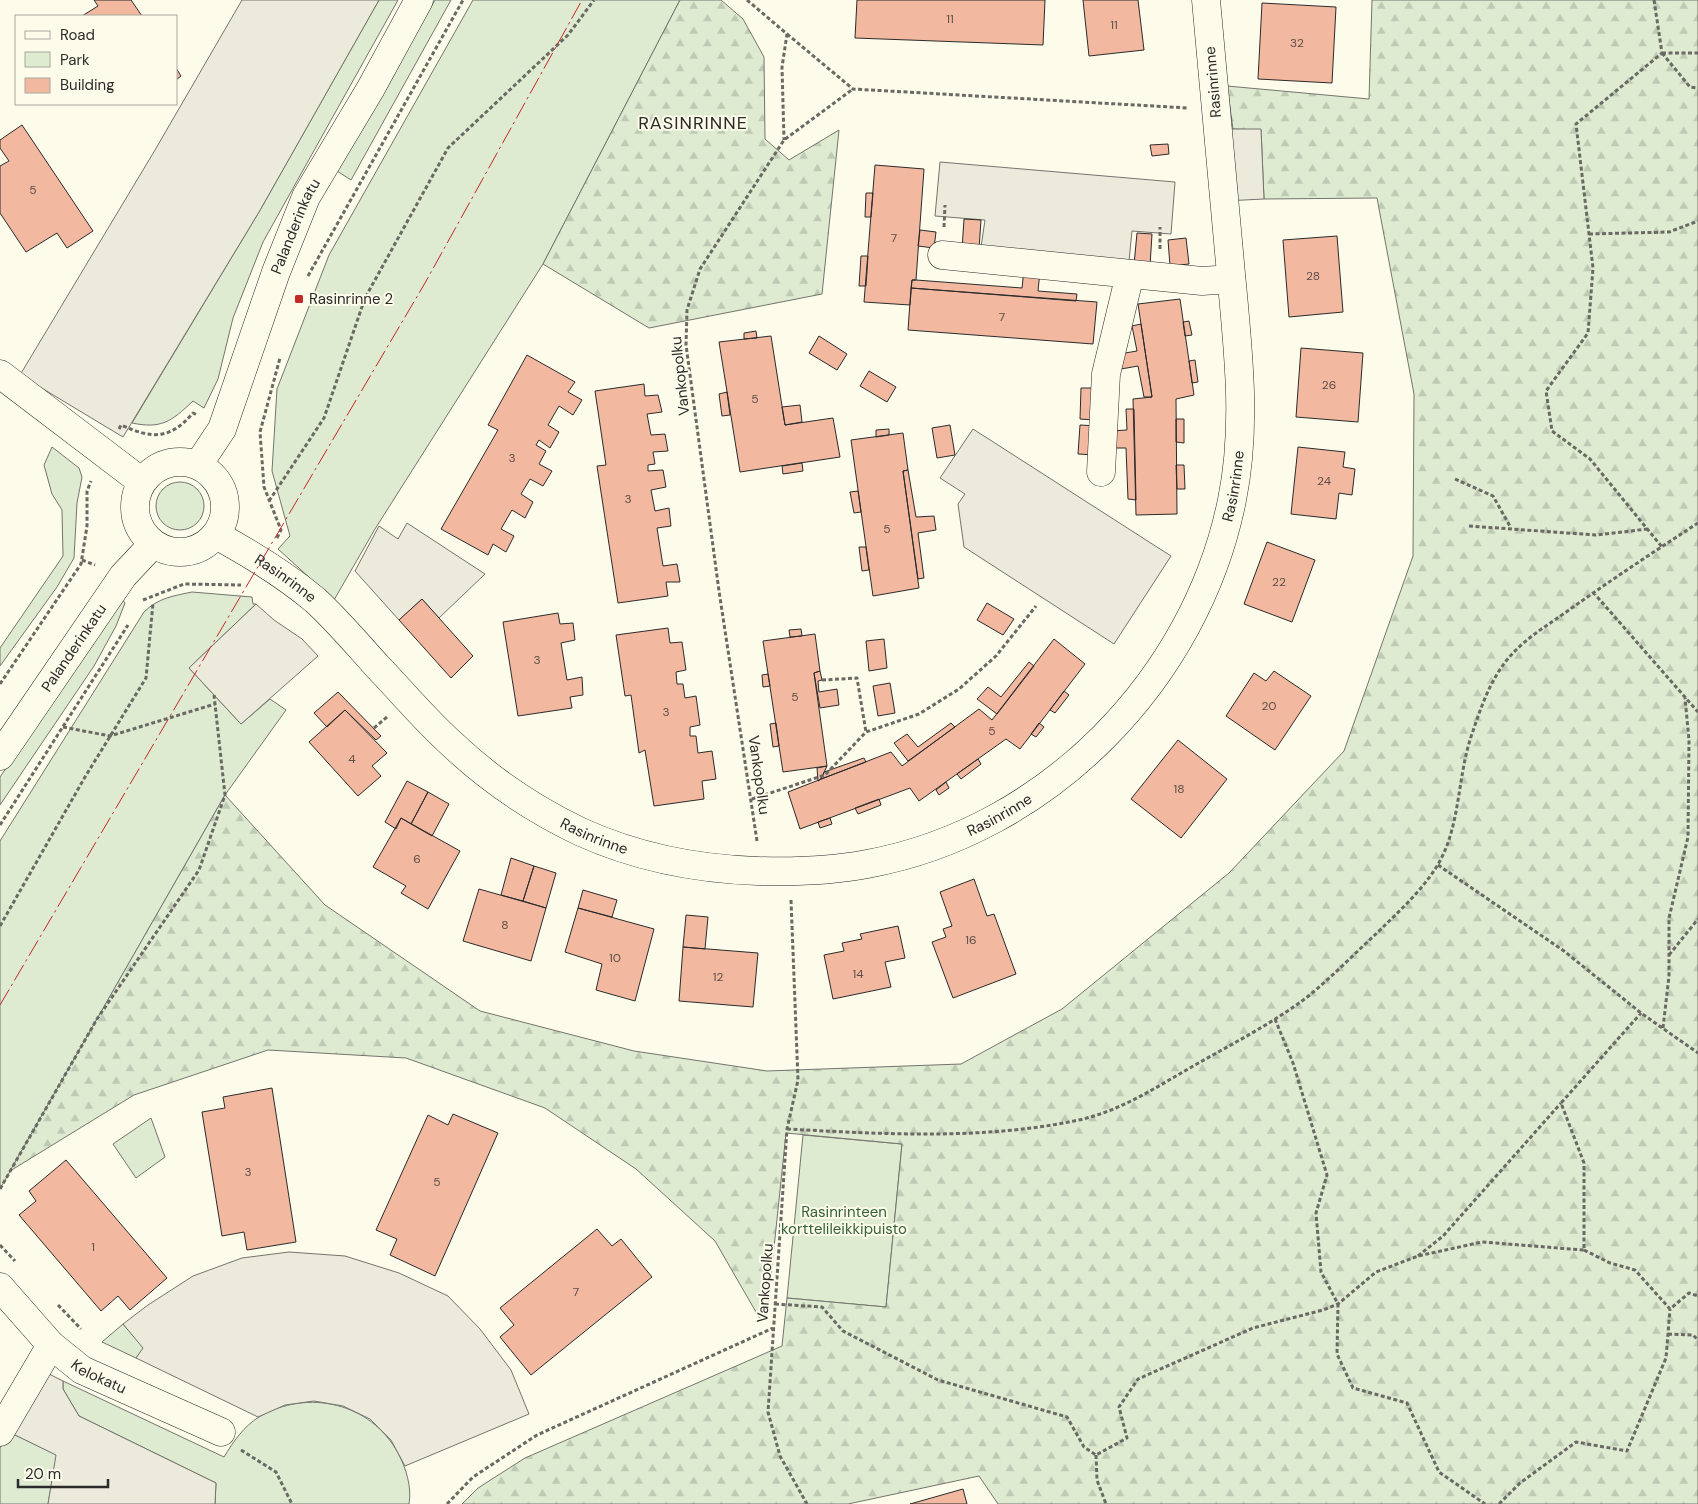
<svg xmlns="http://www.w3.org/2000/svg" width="1698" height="1504" viewBox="0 0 1698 1504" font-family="'DM Sans',sans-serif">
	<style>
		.green { fill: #deebd1; stroke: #74746e }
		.forest { fill: url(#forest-firs); stroke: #74746e }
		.parking { fill: #eceadb; stroke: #74746e }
		.building { fill: #f2b8a0; stroke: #2b2b2b }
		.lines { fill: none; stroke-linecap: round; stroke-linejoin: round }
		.minor-casing { stroke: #2b2b2b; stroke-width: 29 }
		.path { stroke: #6a6964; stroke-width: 3; stroke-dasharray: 4 2.5; stroke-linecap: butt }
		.minor { stroke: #fdfbea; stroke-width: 28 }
		.power { stroke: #c62828; stroke-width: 1; stroke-dasharray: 18 4 2.5 4; stroke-linecap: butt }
		.poi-dot { fill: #c62828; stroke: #fdfbea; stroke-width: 2 }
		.labels { text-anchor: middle; stroke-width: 4; stroke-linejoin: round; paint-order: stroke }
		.number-label { font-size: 12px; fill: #5d4e48 }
		.street-label { font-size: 15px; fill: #2b2b2b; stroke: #fdfbea }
		.poi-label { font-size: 15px; fill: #2b2b2b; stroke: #fdfbea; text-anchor: start }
		.park-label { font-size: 15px; fill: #34623c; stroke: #fdfbea }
		.quarter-label { font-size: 18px; letter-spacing: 1px; fill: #2b2b2b; stroke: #fdfbea }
	</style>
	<defs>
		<pattern id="forest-firs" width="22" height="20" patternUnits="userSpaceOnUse" patternTransform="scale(1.25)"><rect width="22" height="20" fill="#deebd1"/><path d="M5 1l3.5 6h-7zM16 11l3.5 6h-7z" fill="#bfcab4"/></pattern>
	</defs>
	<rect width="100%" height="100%" fill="#fdfbea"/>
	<path class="green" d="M379,0H398L263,242L233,318L218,379L204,408L193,401C171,422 161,429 132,423L259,212Z
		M435,0H451L351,180L337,171Z
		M473,0H680L543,264L375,529L334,600L278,549L290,536L272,471L277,389L329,255Z
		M52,447L79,468L82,477L77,503L74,558L57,587L0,666V648L63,556L62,510L52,494L44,465Z
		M156 506a24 24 0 1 1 48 0a24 24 0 1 1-48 0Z
		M192,592L252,597L253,604H256L189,668L241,724L270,699L286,710L225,795L0,1189V841L144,612C158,598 173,596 192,592Z
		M122,599L125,603L116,626L94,666L0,805V777Z
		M151,1118L165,1157L136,1178L113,1144Z
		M803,1135L902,1144L886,1307L787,1298Z
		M123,1324L144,1348L136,1358L102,1342Z
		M63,1381L224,1457C233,1442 244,1426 259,1417C308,1388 371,1403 398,1453C406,1468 412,1487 409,1504H215L216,1483L79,1416L63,1389Z
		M9,1432L57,1455L48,1504H0V1448Z"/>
	<path class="forest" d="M680,0H721L743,19L764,57L765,139L789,160L839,130L822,294L649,328L543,264Z
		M1372,0H1698V1504H998L979,1476L848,1504H462L478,1488L525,1458L782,1346L787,1298L886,1307L902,1144L786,1133L767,1315L760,1319L715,1241L636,1169L545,1108L406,1058L268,1050L134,1095L10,1171L225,795L325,905L480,1011L634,1051L767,1071L961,1064L1062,1009L1229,873L1344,751L1413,556L1414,394L1377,198L1264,199L1261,130L1233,129L1227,86L1369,99Z"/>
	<path class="parking" d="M242,0H379L259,212L123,437L20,375L155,150Z
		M1217,129H1261L1264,199L1224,201Z
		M940,162L1175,182L1171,234L1132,231L1129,261L981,247L985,220L935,216Z
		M973,429L1171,556L1114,644L964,547L958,504L965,494L940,478Z
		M407,523L485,574L439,618L422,599L399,620L355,571L379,526L398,539Z
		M256,604L274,620L302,639L318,656L241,724L189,668Z
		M289,1252L345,1256L399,1273L448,1296L480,1329L511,1370L529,1414L405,1466L391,1440L370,1419L343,1406L314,1401L285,1405L258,1417L136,1358L143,1348L123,1324L148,1305L193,1276L242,1258Z
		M45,1372L63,1381V1389L79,1416L216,1483L215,1504H48L56,1455L9,1432Z"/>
	<path class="building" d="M94,0H131L142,16H82L98,6Z
		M857,0H1045L1043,45L855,38Z
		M1083,0H1138L1144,50L1089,56Z
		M1262,3L1336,7L1332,83L1258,79Z
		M176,68L181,76L176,80Z
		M22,125L93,231L67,248L57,233L26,252L0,213V166L9,161L0,148V140Z
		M1168,144L1169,154L1152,156L1150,145Z
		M875,165L924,169L916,280H912L910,305L864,302Z
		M866,193H873L871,217H865Z
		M964,219L981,220L979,249H962Z
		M920,230L936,232L934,248L918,246Z
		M1137,233L1152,234L1150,266L1134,265Z
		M1337,236L1343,312L1289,317L1283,240Z
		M1186,238L1189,264L1170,266L1168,240Z
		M861,256H868L866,286H859Z
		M1024,270L1040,271L1038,291L1077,294L1076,301L911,288L912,280H916L1022,288Z
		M911,288L1097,302L1093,344L908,330Z
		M1180,299L1194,395L1176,399L1177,514L1136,515L1133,399L1152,397L1138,304Z
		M1189,321L1192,335L1185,336L1183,322Z
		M1141,324L1152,397H1144L1138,366L1121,369L1119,354L1137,351L1132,326Z
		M756,331L757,338L744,339V333Z
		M771,336L785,425L833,418L840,457L740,472L719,342Z
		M819,336L847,354L837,370L809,353Z
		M1301,348L1363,353L1358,422L1296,417Z
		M527,355L575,382L568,392L582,400L573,415L559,406L548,425L559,432L550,448L539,440L536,445L546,451L539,464L552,471L543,486L530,479L521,494L533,502L525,518L512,510L501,529L514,536L506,552L493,544L488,555L441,529L498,430L488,425Z
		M1195,360L1198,382L1192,383L1189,361Z
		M869,371L896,387L887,402L860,386Z
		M644,384L645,396L658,395L662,412L647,414L651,435L665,434L668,451L653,452L655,464L648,465V471L663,470L666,487L651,490L655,511L669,508L671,526L657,528L663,566L677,564L680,582H666L668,596L618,603L597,466L606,465L595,391Z
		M1081,388H1096L1094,420L1080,419Z
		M727,392L730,415L722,416L719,394Z
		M800,405L802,422L785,425L782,407Z
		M1126,409H1134L1136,500L1128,499L1126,448H1110V431L1127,430Z
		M1176,419H1184V443L1176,442Z
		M950,425L955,455L937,458L932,428Z
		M1080,425L1097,426L1095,455L1078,454Z
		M889,429V435L876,437V430Z
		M903,433L908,470L903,471L919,588L873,596L851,440Z
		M1298,447L1345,452L1343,467L1355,469L1352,495L1339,493L1336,519L1291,514Z
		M802,463L803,471L783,474L782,466Z
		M1176,465H1184L1185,489H1177Z
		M908,470L916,517L934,516L936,530L918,533L924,578L918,579L903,471Z
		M858,491L861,512L854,513L850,492Z
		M1267,542L1315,560L1292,622L1244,604Z
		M859,547H866L869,570L862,571Z
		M422,599L473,656L451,678L399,620Z
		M987,603L1014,619L1003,635L977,620Z
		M558,613L560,624L573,623L575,640L561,643L567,680L582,677L583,695L570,697L572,708L518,716L503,622Z
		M668,628L670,643L682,642L686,670L676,672L677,684H683L685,698L696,696L700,725L690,727V736H696L698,753L712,751L716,779L702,781L704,799L654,806L645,750L639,753L631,695L625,696L616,635Z
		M801,629L802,636L790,637L789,630Z
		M815,634L820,671L814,673L827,766L783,772L763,641Z
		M884,639L887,668L869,671L866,641Z
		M1054,639L1085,664L1020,749L1006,739L919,801L910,788L800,829L788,792L891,752L902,766L979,709L992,720Z
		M1029,662L1034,666L997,714L977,699L988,687L1001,697Z
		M820,671L822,680L818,681L819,692L837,689L839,705L820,708L814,673Z
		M1274,671L1311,696L1275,750L1226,716L1254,673L1266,681Z
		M768,674L770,686L763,687L762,675Z
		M890,683L895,713L878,716L873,686Z
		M1064,691L1069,695L1055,713L1050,710Z
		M338,692L381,736L376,740L345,710L327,727L314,713Z
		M345,710L387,753L372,766L381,776L358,796L309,742Z
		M776,723L779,746L773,747L770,724Z
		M951,723L955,727L908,761L894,743L907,734L918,747Z
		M1039,723L1044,727L1036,737L1031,734Z
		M1178,740L1227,779L1181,838L1131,799Z
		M864,758L866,762L821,779L824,772Z
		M978,759L981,764L961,779L957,774Z
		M827,766L821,779L818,781L817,768Z
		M407,781L428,792L411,824L401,818L396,829L385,822Z
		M946,782L949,788L939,795L936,790Z
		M428,792L449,804L432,836L411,824Z
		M879,799L881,805L858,814L855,808Z
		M401,818L460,851L428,909L401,893L406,886L373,867Z
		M830,818L832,824L820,828L818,822Z
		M511,858L534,866L523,901L501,895Z
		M534,866L556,873L546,908L523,901Z
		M974,879L987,916L994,914L1016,974L953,998L932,942L946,937L943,929L952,926L940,892Z
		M479,889L546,908L531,961L463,941Z
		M583,890L617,900L612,917L578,908Z
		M578,908L654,929L635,1001L596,990L602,964L565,952Z
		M686,915L708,917L705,949L683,947Z
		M898,926L905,958L885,962L891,987L833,999L824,955L844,951L842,943L862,939L860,934Z
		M683,947L758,953L753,1007L679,1001Z
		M272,1088L296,1242L247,1250L244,1232L222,1236L202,1112L225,1108L223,1097Z
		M453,1114L498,1133L435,1276L390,1255L397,1239L376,1230L428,1115L448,1125Z
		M66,1160L167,1278L130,1310L118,1296L101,1311L19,1215L36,1201L29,1191Z
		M597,1229L612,1246L621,1239L652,1277L531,1375L500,1337L514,1325L500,1308Z
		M963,1489L967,1504H910Z"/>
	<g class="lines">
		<g class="minor-casing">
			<g id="minor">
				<path d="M942,255L1202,281L1231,279"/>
				<path d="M0,374L142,482"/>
				<circle cx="180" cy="507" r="45"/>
				<path id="s1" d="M198,465L222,429L276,272L306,197L371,88L419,0"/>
				<path d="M1101,472L1106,374L1130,274"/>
				<path id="s2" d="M216,535C251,554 284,574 315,600C337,620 357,644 377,666C402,692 426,721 453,745C490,780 535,810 581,832C636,857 698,869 758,871C795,872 831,871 867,864C1048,831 1196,679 1232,500C1248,422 1237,341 1230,263C1222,176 1214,88 1206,0"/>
				<path id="s3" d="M0,756L123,576L153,544"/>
				<path id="s4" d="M0,1287L51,1345L82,1370L221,1432"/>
				<path d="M0,1432L51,1345"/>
			</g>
		</g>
		<path class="path" d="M747,0L787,34L782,67L784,140
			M1654,0L1662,53L1576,124L1593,268L1588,333L1546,391L1552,431L1590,459L1662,547
			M787,34L853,89L1188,108
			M1662,53L1690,87L1698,88
			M1662,53H1698
			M944,227L945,205
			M1589,234L1669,232L1698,221
			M1160,249V227
			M308,276L463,0
			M119,429L121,425C152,439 170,440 193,413L197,415
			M1455,479L1493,496L1511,528
			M269,501L324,418L365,298L448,148L568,35L594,0
			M1469,526L1596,535L1647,529
			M277,538L281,530L264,487L260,432L280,358
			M82,560L95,565
			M1593,592L1698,712
			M143,600L184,584L241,585
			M822,680L857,678L866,732
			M0,684L81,564L87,526V491L91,481
			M63,727L110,736L215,704
			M374,728L387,717
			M752,799L825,775L866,732L919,714L959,689L996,656L1036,606
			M0,825L128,625
			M757,841L719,591L686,345L687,310L700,269L784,140L853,89
			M1438,865L1564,951L1641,1013L1698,1053
			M791,900L798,1080L787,1129L768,1412L780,1456L807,1504
			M0,926L85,777L146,678L153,603
			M1669,955L1698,919
			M1275,1019L1293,1063L1327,1175L1316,1213L1321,1272L1338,1304L1337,1354L1353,1388L1407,1403L1439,1472L1485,1504
			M1663,1028L1669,976V918L1688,837L1689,740L1685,698
			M787,1129C882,1134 981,1140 1074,1121C1116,1113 1152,1090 1188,1069C1228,1046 1270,1025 1306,998C1331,978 1354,954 1377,933C1398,912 1421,892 1437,866C1461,827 1457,776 1472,734C1482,704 1493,672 1516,650C1532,634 1551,623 1569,610C1611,580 1655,551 1698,523
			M0,1189L97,1019L199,870L225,795L214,695
			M0,1245L15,1261
			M1584,1250L1610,1263L1635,1270L1670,1309L1689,1293L1698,1296
			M1418,1256L1443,1236L1561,1103
			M775,1304L822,1307L843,1331L938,1380L1067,1417L1084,1447L1096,1455L1127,1438L1119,1407L1138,1379L1253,1328L1323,1310L1338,1304L1376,1272L1418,1256L1482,1242L1584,1250V1163L1561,1103L1641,1013
			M58,1305L81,1329
			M1668,1334L1693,1335L1698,1340
			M241,1450L276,1472L292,1504
			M1096,1455L1097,1480L1106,1504
			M447,1504L473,1477L537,1435L773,1328
			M1499,1504L1520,1483L1576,1442L1627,1451L1666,1358L1670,1309"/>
		<use href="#minor" class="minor"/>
		<path class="power" d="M0,1005L425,283L582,0"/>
	</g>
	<rect class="poi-dot" x="294" y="294" width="10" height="10" rx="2.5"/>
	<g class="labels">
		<g class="number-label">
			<text x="950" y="23">11</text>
			<text x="1114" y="29">11</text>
			<text x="1297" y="47">32</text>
			<text x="33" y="194">5</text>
			<text x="894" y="242">7</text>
			<text x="1313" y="280">28</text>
			<text x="1002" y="321">7</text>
			<text x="1329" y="389">26</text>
			<text x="755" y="403">5</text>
			<text x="512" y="462">3</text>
			<text x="1324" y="485">24</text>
			<text x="628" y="503">3</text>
			<text x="887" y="533">5</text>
			<text x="1279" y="586">22</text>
			<text x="537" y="664">3</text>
			<text x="795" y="701">5</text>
			<text x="1269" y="710">20</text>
			<text x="666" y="716">3</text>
			<text x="992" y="735">5</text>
			<text x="352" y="763">4</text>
			<text x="1179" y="793">18</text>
			<text x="417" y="863">6</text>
			<text x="505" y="929">8</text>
			<text x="971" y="944">16</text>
			<text x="615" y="962">10</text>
			<text x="858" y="978">14</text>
			<text x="718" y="981">12</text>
			<text x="248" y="1176">3</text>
			<text x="437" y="1186">5</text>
			<text x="93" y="1251">1</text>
			<text x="576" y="1296">7</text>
		</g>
		<g class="street-label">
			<text transform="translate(1213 82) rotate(-95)" y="5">Rasinrinne</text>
			<text dy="5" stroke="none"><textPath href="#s1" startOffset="259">Palanderinkatu</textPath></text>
			<text transform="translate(680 376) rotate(-96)" y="5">Vankopolku</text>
			<text dy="5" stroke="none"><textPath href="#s2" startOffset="1326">Rasinrinne</textPath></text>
			<text dy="5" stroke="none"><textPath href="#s2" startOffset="82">Rasinrinne</textPath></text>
			<text dy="5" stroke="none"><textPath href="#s3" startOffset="131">Palanderinkatu</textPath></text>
			<text transform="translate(759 775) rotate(82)" y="5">Vankopolku</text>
			<text dy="5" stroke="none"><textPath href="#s2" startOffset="908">Rasinrinne</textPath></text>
			<text dy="5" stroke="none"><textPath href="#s2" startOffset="488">Rasinrinne</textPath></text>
			<text transform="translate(765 1283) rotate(-86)" y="5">Vankopolku</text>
			<text dy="5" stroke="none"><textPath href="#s4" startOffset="135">Kelokatu</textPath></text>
		</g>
		<g class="poi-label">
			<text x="309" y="304">Rasinrinne 2</text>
		</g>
		<g class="park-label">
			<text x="844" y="1217">Rasinrinteen<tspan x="844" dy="17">korttelileikkipuisto</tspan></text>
		</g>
		<g class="quarter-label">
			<text x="693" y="129">RASINRINNE</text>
		</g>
	</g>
	<rect x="15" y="15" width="162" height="90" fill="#fdfbea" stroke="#a9a89e"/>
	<rect x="25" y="31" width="25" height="8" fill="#fdfbea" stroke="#a9a89e"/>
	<text x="60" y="40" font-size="15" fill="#2b2b2b">Road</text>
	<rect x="25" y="52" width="25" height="15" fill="#deebd1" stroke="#a9a89e"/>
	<text x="60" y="65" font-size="15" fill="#2b2b2b">Park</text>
	<rect x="25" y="78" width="25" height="15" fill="#f2b8a0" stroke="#a9a89e"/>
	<text x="60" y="90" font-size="15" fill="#2b2b2b">Building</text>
	<path d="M18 1479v8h90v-8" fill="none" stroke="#2b2b2b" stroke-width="2.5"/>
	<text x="25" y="1479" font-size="15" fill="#2b2b2b" stroke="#fdfbea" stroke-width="4" paint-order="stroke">20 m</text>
</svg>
